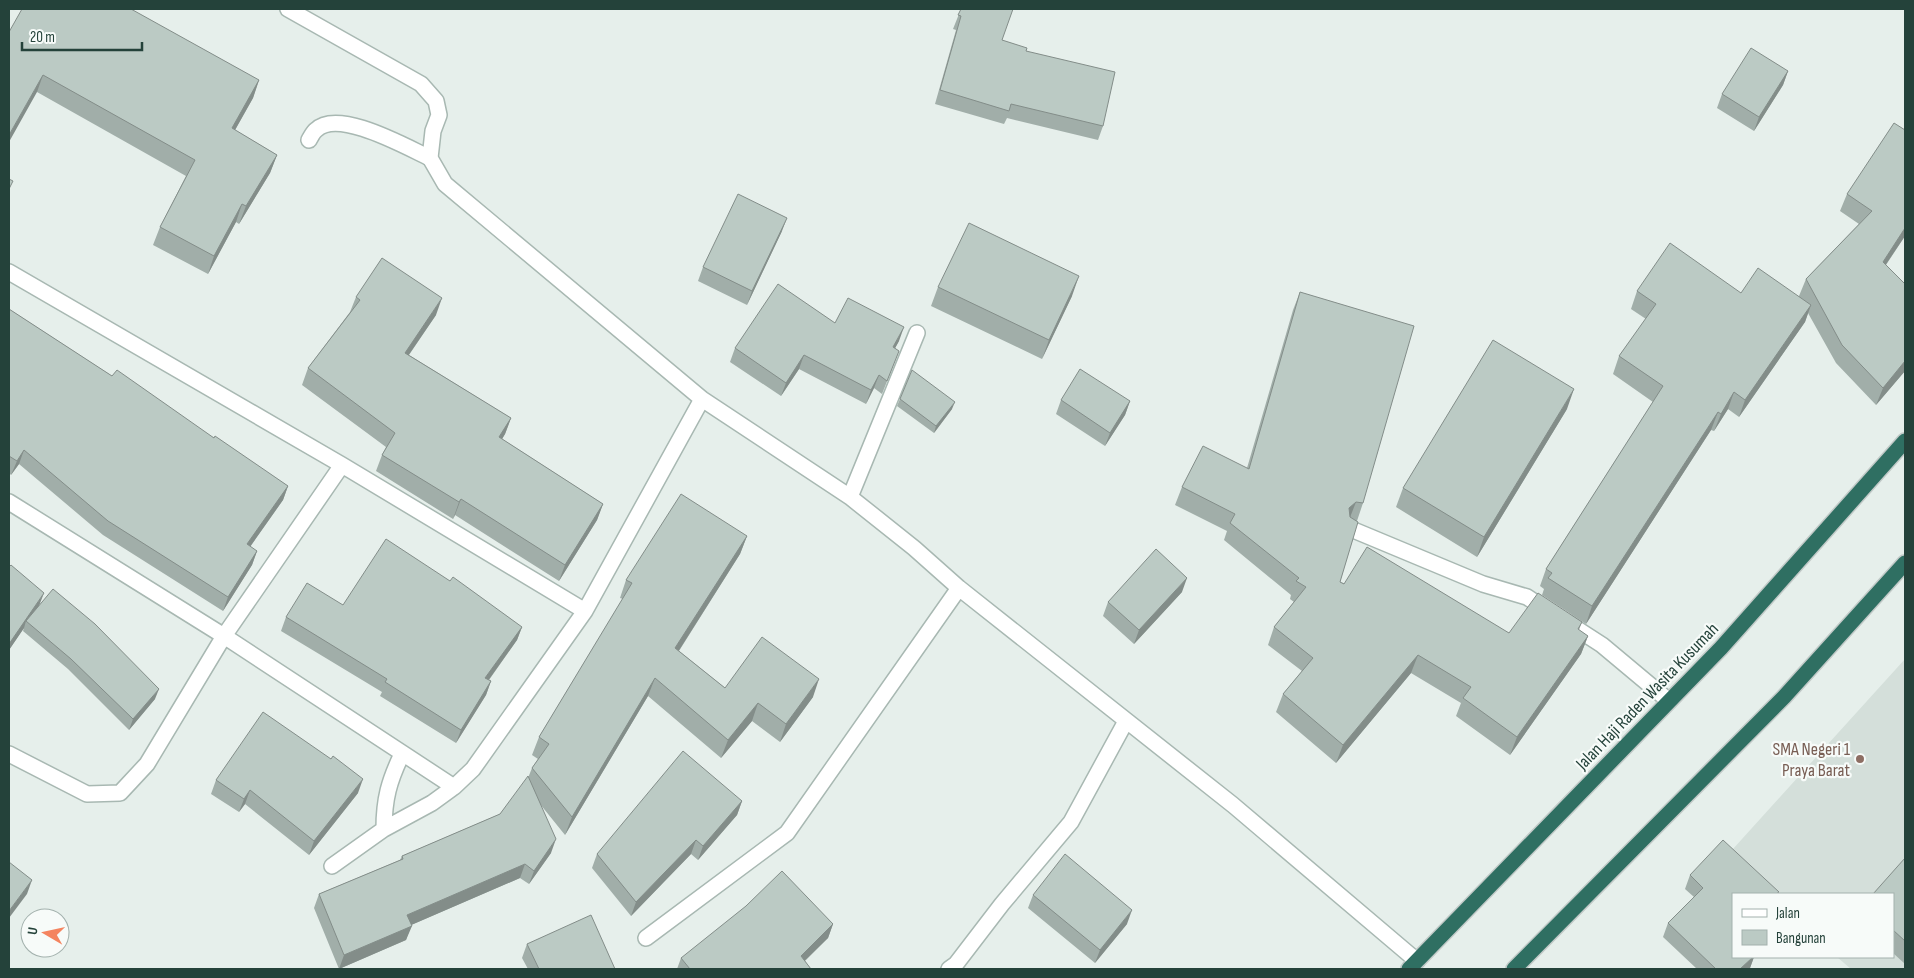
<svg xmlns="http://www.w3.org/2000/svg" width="1914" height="978" viewBox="0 0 1914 978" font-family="'Sofia Sans Condensed',sans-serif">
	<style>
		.built { fill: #d4dfda }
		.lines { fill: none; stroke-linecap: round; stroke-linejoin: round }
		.lane-casing { stroke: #a8b8b2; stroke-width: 18 }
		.street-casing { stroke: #a8b8b2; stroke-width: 18 }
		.highway-casing { stroke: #c2cac8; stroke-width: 18 }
		.lane { stroke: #fff; stroke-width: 15 }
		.street { stroke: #fff; stroke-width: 15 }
		.highway { stroke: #2f6f62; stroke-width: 15 }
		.wall { fill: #a1aea9 }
		.shaded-wall { fill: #838d89 }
		.building { fill: #bbcac4; stroke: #838d89 }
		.education-dot { fill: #8d6e63; stroke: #f7fbf9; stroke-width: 2 }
		.labels { text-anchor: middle; stroke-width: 4.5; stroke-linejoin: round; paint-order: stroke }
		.street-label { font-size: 18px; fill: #24423a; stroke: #f7fbf9 }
		.education-label { font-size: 18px; fill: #785e54; stroke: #f7fbf9; text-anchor: end }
	</style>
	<rect width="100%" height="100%" fill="#e6efeb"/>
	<path class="built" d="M1905,659V969H1851L1837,957H1893V894H1764L1723,860Z"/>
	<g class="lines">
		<g class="lane-casing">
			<path id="lane" d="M309,140C311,137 313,132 316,130C338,108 406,147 430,158
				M1351,529L1483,584L1527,597L1548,611
				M1568,623L1602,645L1669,701"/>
		</g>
		<g class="street-casing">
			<path id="street" d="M288,9L421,84L436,101L439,115L433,131L430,158L445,184L702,399L850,497L914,548L959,588L1233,805L1417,961
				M9,272L342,465L585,611
				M850,497L917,333
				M9,502L224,636L454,787L473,769L585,611L702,399
				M9,754L87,794L120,793L147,764L224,636L342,465
				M402,754C389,781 384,799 384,829L432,803L454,787
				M332,866L384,829
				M646,938L787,833L959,588
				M949,969L956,964L1002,904L1071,822L1126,721"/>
		</g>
		<g class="highway-casing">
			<path id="highway" d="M1409,969L1721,648L1905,441
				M1514,969L1784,697L1905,563"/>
		</g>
		<use href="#lane" class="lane"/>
		<use href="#street" class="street"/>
		<use href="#highway" class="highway"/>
	</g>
	<path class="wall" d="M961,9L1002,40L1026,51L1103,126L1098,140L1007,118L1004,124L935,104L956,30L953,29Z
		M9,32L259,80L253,98L235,130L277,155L270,173L239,224L236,222L208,274L153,245L160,227L186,176L37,92Z
		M1788,71L1783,85L1754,131L1717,108L1722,94Z
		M1905,130V236L1886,265L1905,371L1876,405L1836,363L1808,313L1805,322L1739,417L1728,409L1714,431L1711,430L1586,624L1542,595L1544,589L1540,586L1546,569L1653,402L1613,374L1619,356L1646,319L1631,309L1637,291L1741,293L1799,296L1806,279L1859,224L1840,211L1847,194Z
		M782,231L747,305L698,281L703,267Z
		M938,287L1072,296L1042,359L931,306Z
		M1300,292L1363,503L1357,521L1340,582L1509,633L1582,622L1579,630L1588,636L1581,654L1510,755L1456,716L1461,703L1411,673L1336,763L1276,712L1283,694L1302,671L1268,645L1274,627L1294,602L1290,599L1291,595L1224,540L1227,531L1175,505L1182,487L1247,468L1293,310Z
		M356,297L436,315L409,355L511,418L505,434L502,439L603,504L597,520L559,581L455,515L453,519L376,471L382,455L386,447L302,385L308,368L350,312Z
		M9,309L112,376L214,438L288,486L283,500L250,547L257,551L252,565L223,611L103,535L19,464L11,475L9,473Z
		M835,323L899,341L895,348L899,351L882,394L874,388L866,404L799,369L781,396L730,362L735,348Z
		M900,399L952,409L934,433L897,406Z
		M1061,400L1130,401L1125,415L1105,446L1056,414Z
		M1567,409L1477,557L1396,507L1403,488Z
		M747,536L740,554L679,651L725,688L813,697L780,742L752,721L721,758L648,696L565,835L540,804L551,853L529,884L520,878L411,925L406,940L339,969L314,908L319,894L400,860L402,856L500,814L528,778L532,768L538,759L532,755L539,737L623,599L620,598L626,580Z
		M9,567L39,606L155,699L129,730L68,669L23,631L24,628L9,650Z
		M1182,592L1134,644L1103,616L1108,602Z
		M343,605L522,627L517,640L489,680L491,681L486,695L456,743L380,696L382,692L281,631L286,617Z
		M216,780L358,793L309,855L245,804L239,812L211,794Z
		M742,801L737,815L698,860L691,854L631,916L592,868L597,854Z
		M1905,858V964L1893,953V894Z
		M1690,875L1733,894V957H1754L1750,968L1749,969H1697L1663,937L1668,923L1694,897L1685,889Z
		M1033,895L1127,924L1095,963L1028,908Z
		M833,924L828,938L805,961L811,969H677L681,958Z
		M527,944L615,969H528L522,958Z"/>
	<path class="shaded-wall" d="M1788,71L1783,85L1754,131L1759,117Z
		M43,75L37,92L9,142V135Z
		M259,80L253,98L226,146L232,128Z
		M277,155L270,173L239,224L246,206Z
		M242,204L236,222L208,274L214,256Z
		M787,218L782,231L747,305L752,291Z
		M1905,228V236L1876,279L1883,262Z
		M1079,276L1072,296L1042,359L1049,340Z
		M442,298L436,315L399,369L405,353Z
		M1811,305L1805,322L1739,417L1745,400Z
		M904,327L899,341L888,361L893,347Z
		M804,355L799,369L781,396L786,383Z
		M1905,361V371L1876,405L1883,388Z
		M879,375L874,388L866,404L871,390Z
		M1574,389L1567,409L1477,557L1484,537Z
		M1734,392L1728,409L1714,431L1721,414Z
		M1130,401L1125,415L1105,446L1110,433Z
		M955,402L952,409L934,433L936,426Z
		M1718,412L1711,430L1586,624L1592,606Z
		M511,418L505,434L493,454L499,437Z
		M24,450L19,464L11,475L17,461Z
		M288,486L283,500L242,558L247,544Z
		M461,499L455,515L453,519L459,502Z
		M1356,502L1349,520V508Z
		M603,504L597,520L559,581L565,565Z
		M747,536L740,554L669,666L675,648Z
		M257,551L252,565L223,611L228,597Z
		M1187,578L1182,592L1134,644L1139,630Z
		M44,593L39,606L26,621L24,628L9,650V644Z
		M522,627L517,640L480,692L485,678Z
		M1588,636L1581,654L1510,755L1517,737Z
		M1418,655L1411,673L1336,763L1343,745Z
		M655,678L648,696L565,835L572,817Z
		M819,679L813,697L780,742L786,724Z
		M491,681L486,695L456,743L461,730Z
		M159,689L155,699L129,730L133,719Z
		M758,703L752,721L721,758L728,740Z
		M363,779L358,793L309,855L314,841Z
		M250,790L245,804L239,812L244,799Z
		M742,801L737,815L698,860L703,846Z
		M556,839L551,853L529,884L534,871Z
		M696,840L691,854L631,916L636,902Z
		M525,864L520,878L402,929L407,915Z
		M32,880L27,894L9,918V911Z
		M1132,910L1127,924L1095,963L1100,950Z
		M833,924L828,938L796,969L801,956Z
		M412,926L406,940L339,969L344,955Z
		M1753,957H1754L1750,968L1749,969H1740Z"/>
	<path class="building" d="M22,9H131L259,80L232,128L277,155L246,206L242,204L214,256L160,227L195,160L43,75L9,135V32Z
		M961,9H1013L1002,40L1027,48L1026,51L1115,72L1103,126L1011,104L1009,111L940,90L961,16L958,15Z
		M1751,48L1788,71L1759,117L1722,94Z
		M1894,123L1905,130V228L1883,262L1905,284V361L1883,388L1842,345L1806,279L1872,211L1847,194Z
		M9,179L13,181L9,189Z
		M738,194L787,218L752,291L703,267Z
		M969,223L1079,276L1049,340L938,287Z
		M1670,243L1741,293L1758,268L1811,305L1745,400L1734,392L1721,414L1718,412L1592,606L1548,578L1552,573L1546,569L1663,386L1619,356L1656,304L1637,291Z
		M382,258L442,298L405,353L511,418L499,437L603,504L565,565L461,499L459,502L382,455L395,433L308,368L360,300L356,297Z
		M778,284L835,323L848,298L904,327L893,347L899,351L887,381L879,375L871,390L804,355L786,383L735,348Z
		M1300,292L1414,326L1363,503L1356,502L1349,508L1350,517L1358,522L1340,582L1344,584L1367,547L1509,633L1538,593L1582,622L1578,629L1588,636L1517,737L1463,698L1471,687L1418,655L1343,745L1283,694L1313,658L1274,627L1306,587L1296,581L1299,578L1230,523L1235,514L1182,487L1203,446L1249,469Z
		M9,309L112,376L117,370L214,438L215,436L288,486L247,544L257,551L228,597L108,521L24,450L17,461L9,456Z
		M1493,340L1574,389L1484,537L1403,488Z
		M1080,369L1130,401L1110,433L1061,400Z
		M912,370L955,402L936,426L900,399Z
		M681,494L747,536L675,648L725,688L762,637L819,679L786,724L758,703L728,740L655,678L572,817L532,768L549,744L539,737L632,583L626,580Z
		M386,539L450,581L453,577L522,627L485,678L491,681L461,730L385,682L387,679L286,617L307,583L343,605Z
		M1156,549L1187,578L1139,630L1108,602Z
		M11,565L44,593L9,644V567Z
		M53,589L95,624L159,689L133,719L71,659L26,621Z
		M263,712L331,759L333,756L363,779L314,841L250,790L244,799L216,780Z
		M683,751L742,801L703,846L696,840L636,902L597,854Z
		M528,776L556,839L534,871L525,864L407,915L412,926L344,955L319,894L403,859L402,856L500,814Z
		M1723,840L1779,892L1776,894H1733V957H1753L1740,969H1716L1668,923L1703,888L1690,875Z
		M1065,854L1132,910L1100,950L1033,895Z
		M1905,858V941L1893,930V894H1873Z
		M9,862L32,880L9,911Z
		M782,871L833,924L801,956L811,969H690L681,958L746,906Z
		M591,915L615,969H539L527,944Z"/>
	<circle class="education-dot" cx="1860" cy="759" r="5"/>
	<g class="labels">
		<g class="street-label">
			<text transform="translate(1647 696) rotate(-46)" y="6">Jalan Haji Raden Wasita Kusumah</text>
		</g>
		<g class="education-label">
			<text x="1850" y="755">SMA Negeri 1<tspan x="1850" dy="21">Praya Barat</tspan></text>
		</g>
	</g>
	<rect width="1914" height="978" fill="none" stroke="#24423a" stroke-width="20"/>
	<rect x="1732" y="893" width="162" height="65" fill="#f7fbf9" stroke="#a3b1ad"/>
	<rect x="1742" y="909" width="25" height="8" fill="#ffffff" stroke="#a3b1ad"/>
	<text x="1776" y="918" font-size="15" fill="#24423a">Jalan</text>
	<rect x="1742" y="930" width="25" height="15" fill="#bbcac4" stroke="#a3b1ad"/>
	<text x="1776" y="943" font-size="15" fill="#24423a">Bangunan</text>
	<g transform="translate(45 933) rotate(279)"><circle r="24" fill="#f7fbf9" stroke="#a3b1ad"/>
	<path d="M0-4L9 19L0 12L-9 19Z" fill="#f4845f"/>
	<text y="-8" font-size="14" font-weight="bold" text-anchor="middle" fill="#24423a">U</text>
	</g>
	<path d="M22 42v8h120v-8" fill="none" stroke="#24423a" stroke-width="2.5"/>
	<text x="30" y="42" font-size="15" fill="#24423a" stroke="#f7fbf9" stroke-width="4" paint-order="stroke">20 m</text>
</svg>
